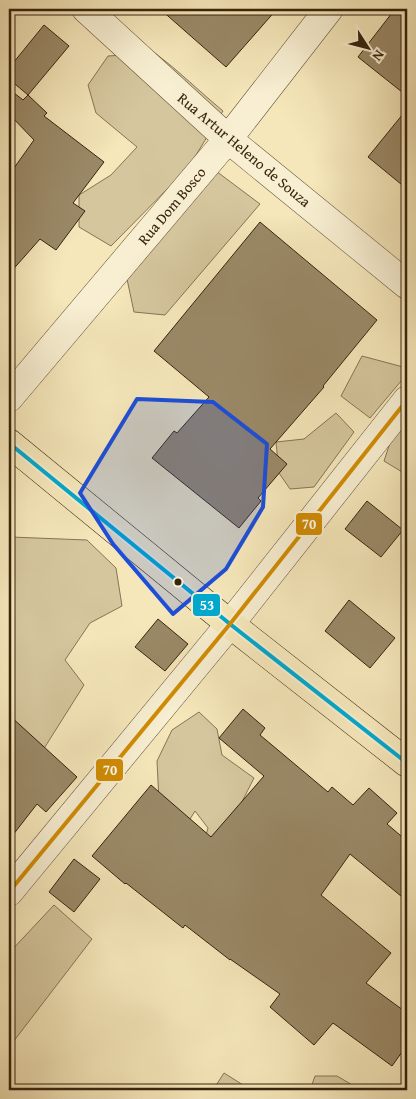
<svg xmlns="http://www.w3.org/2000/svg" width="416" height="1099" viewBox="0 0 416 1099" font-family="'Gentium Book Plus',serif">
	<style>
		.green { fill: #d5c69d; stroke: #867456 }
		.building { fill: #9a8967; stroke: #37230e }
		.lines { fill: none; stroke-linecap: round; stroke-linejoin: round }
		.minor-casing { stroke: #665439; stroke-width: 29 }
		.primary-casing { stroke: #37230e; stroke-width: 29 }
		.minor { stroke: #f8efd2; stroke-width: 28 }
		.primary { stroke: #f5e7ba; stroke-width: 28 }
		.bus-1-casing { stroke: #f8efd2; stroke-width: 8 }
		.bus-2-casing { stroke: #f8efd2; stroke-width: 8 }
		.bus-1 { stroke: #00a9ce; stroke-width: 4 }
		.bus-2 { stroke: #d18c03; stroke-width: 4 }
		.marked { fill: #1d4ed8; fill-opacity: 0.2; stroke: #1d4ed8; stroke-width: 4; stroke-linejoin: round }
		.bus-dot { fill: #37230e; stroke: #f8efd2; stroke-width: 2 }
		.labels { text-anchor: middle; stroke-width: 4; stroke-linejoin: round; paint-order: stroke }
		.street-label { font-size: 15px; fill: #37230e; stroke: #f8efd2 }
		.line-badge { stroke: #f8efd2; stroke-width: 2 }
		.badge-label { font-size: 14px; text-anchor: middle; font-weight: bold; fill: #fff }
	</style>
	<rect width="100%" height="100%" fill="#f5e7ba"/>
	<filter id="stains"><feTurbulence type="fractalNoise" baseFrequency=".004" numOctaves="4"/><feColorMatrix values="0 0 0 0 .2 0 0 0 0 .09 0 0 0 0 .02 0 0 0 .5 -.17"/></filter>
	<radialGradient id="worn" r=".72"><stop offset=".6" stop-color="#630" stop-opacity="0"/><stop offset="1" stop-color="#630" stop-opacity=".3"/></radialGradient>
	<path class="green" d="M155,53C179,71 200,92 223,111L188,168L111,246L79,227V195L111,175L137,147L96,113L88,85L108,56Z
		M216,171L260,204L165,315L134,312L127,279Z
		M362,356L407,368V374L370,418L341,396Z
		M336,413L354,432L314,487L290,489L279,473L276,442L304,439Z
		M396,425L407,426V475L384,461Z
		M11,537L87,540L116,568L122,606L90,623L65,660L84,685L38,758L9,739V539Z
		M199,712L217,729L222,755L254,778L220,845L206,835L208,828L195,811L187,824L159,801L157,761L172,730Z
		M54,905L92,939L10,1046L9,953Z
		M224,1073L251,1090H213Z
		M315,1076H337L361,1090H310Z"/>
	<path class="building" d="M160,9H277L226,67Z
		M395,9H407V96L358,57Z
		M44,25L69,46L28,95L9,79V68Z
		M9,89L23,100L28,95L47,113L44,116L104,162L73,203L85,211L56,250L40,239L9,274V175L34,140L9,114Z
		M407,109V189L368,157Z
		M260,222L377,320L323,386L324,387L270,449L287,464L258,498L261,501L239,528L152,458L174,431L177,433L209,397L154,351Z
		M367,501L403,530L381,557L345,529Z
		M349,600L395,638L370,668L325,631Z
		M158,619L188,644L165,671L135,647Z
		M243,709L265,728L260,735L328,792L332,787L353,805L369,788L397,813L387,824L407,841V901L350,854L321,895L391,953L366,983L407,1013V1045L392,1066L333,1023L314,1045L270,1007L280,994L230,959V960L185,925L183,928L126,883L125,884L92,856L151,785L211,837L264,776L219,738Z
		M9,715L77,777L46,812L37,804L9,840Z
		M74,859L100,879L74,912L49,892Z"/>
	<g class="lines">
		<g class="minor-casing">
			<path id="minor" d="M86,9L228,139L407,285
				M9,398L228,139L329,9
				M9,892L230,624L407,400"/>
		</g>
		<g class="primary-casing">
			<path id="primary" d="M9,443L230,624L407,763"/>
		</g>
		<use href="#minor" class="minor"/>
		<use href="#primary" class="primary"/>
		<g class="bus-1-casing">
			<path id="bus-1" d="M9,443L230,624L407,763"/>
		</g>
		<g class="bus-2-casing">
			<path id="bus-2" d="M9,892L230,624L407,400"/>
		</g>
		<use href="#bus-1" class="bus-1"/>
		<use href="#bus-2" class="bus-2"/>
	</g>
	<path class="marked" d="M137,399L213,402L267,444L263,507L226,569L173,614L113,544L80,493Z"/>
	<circle class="bus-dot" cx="178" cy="582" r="4.5"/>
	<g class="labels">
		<g class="street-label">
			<text transform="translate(244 150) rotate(40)" y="5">Rua Artur Heleno de Souza</text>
			<text transform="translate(172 206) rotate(-50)" y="5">Rua Dom Bosco</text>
		</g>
	</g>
	<g class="line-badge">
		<rect x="295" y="512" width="28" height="24" rx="5" fill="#d18c03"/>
		<rect x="192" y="593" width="29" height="24" rx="5" fill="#00a9ce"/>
		<rect x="95" y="758" width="29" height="24" rx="5" fill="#d18c03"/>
	</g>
	<g class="badge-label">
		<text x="309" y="529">70</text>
		<text x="207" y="610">53</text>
		<text x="110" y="775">70</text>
	</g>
	<rect width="416" height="1099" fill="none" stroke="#f5e7ba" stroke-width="30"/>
	<rect x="10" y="10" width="396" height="1079" fill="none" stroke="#37230e" stroke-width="2.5"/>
	<rect x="15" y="15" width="386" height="1069" fill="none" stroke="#37230e"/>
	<g transform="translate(368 48) rotate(126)" stroke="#f8efd2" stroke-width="4" paint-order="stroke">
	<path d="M0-4L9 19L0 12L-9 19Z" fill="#37230e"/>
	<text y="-8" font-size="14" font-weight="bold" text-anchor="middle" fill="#37230e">N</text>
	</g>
	<rect width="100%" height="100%" filter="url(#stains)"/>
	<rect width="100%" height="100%" fill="url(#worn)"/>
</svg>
